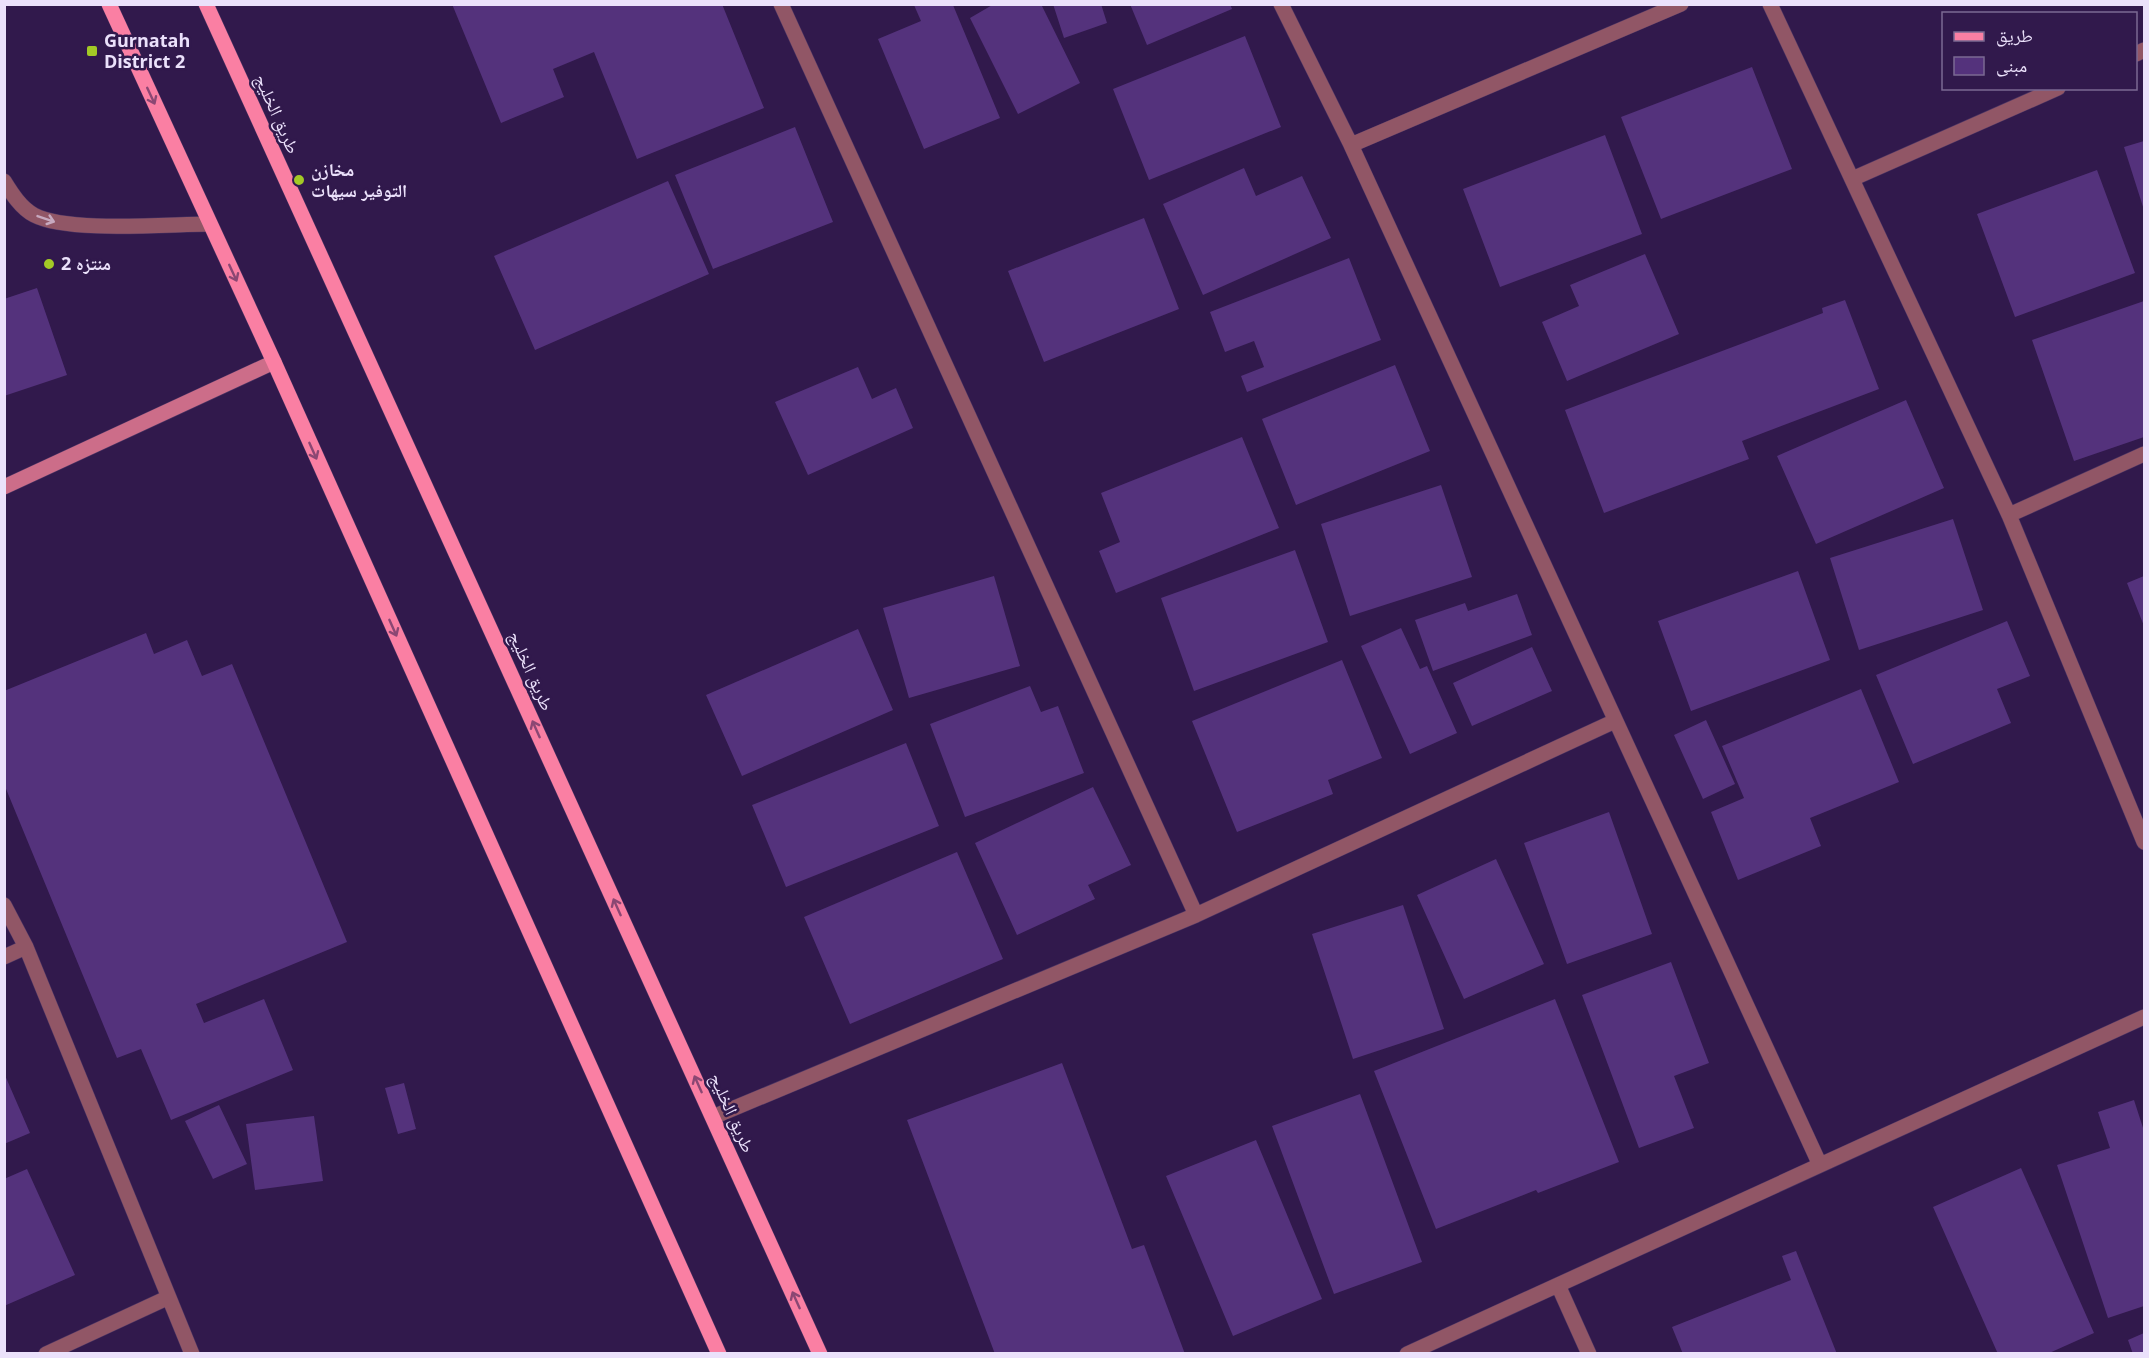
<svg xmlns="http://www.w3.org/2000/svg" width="2149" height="1358" viewBox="0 0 2149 1358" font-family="'Open Sans','Noto Naskh Arabic',sans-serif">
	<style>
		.building { fill: #54327c }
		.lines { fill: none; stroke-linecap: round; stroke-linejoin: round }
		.lane-casing { stroke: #4b3564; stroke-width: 16 }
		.street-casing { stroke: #4b3564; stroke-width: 16 }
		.secondary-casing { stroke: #4b3564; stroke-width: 16 }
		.primary-casing { stroke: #4b3564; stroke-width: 16 }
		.lane { stroke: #915666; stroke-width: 15 }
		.street { stroke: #915666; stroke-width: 15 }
		.secondary { stroke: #cc6d89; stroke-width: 15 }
		.primary { stroke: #fa7fa3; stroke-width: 15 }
		.oneway { stroke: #8b4773 }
		.oneway2 { stroke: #c7a9bf }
		.poi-dot { fill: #a3c926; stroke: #31194c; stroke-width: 2 }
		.labels { text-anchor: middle; stroke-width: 5; stroke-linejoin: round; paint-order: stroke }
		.poi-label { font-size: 18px; font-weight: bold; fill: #ebe1fb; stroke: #31194c; text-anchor: start }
		.street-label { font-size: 18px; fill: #ebe1fb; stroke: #31194c }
	</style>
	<rect width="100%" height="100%" fill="#31194c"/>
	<path class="building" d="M452,4H722L764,108L637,159L594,52L553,69L564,97L501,123Z
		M994,4H1041L1080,83L1018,114L970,18Z
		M1053,4H1101L1107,23L1064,38Z
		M1130,4H1230L1232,9L1147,45Z
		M914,5H953L1000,118L924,149L878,39L921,21Z
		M1245,36L1281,127L1149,180L1113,89Z
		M1752,67L1792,169L1661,219L1621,117Z
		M795,127L833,222L713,269L675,175Z
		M1605,135L1642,234L1500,287L1463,189Z
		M2144,141V210L2124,147Z
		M1244,168L1256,196L1302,176L1331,238L1203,295L1163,204Z
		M2097,170L2135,273L2015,317L1977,214Z
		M668,181L709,274L535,350L494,256Z
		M1144,218L1179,309L1044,362L1008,271Z
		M1645,254L1679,334L1567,381L1542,322L1579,306L1570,285Z
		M1349,258L1381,340L1247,392L1241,376L1264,367L1254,341L1225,352L1210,312Z
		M37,288L67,375L4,396V299Z
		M1845,300L1879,389L1742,441L1749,459L1604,513L1565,410L1823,313L1822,308Z
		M2144,301V437L2074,461L2032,340Z
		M1395,365L1430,451L1296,505L1262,419Z
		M858,367L872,399L896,388L913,428L808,475L775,402Z
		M1906,400L1944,488L1816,544L1777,456Z
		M1242,437L1279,528L1116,593L1099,551L1120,542L1101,493Z
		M1441,485L1472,577L1350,616L1321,524Z
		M1953,519L1983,610L1859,650L1830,558Z
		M1295,550L1328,642L1194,691L1161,598Z
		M1798,571L1830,660L1691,711L1658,621Z
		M994,576L1020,666L909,698L883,608Z
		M2144,576V626L2127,583Z
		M1517,594L1532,635L1433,671L1415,620L1465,603L1468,611Z
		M2007,621L2030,676L1997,689L2011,723L1913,764L1876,675Z
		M1401,628L1420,669L1427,666L1457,733L1410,754L1361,646Z
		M858,629L893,710L742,776L706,695Z
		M146,633L154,654L187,640L202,676L232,664L347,942L196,1004L204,1023L264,999L293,1070L171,1120L141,1049L117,1058L4,784V691Z
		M1532,647L1552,691L1472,726L1453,683Z
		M1342,660L1382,758L1328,780L1333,794L1237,832L1192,721Z
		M1030,686L1041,712L1058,706L1084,773L965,817L930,724Z
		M1861,689L1899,782L1810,818L1821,846L1738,880L1711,812L1744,798L1722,746Z
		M1706,720L1735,784L1703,799L1674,735Z
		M906,743L939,826L786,887L752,805Z
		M1093,787L1131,865L1088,885L1095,899L1017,935L975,843Z
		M1609,812L1652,934L1567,964L1524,843Z
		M957,852L1003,959L850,1024L804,917Z
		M1496,859L1544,964L1464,999L1417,895Z
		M1403,905L1444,1029L1353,1059L1312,934Z
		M1671,962L1709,1063L1674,1076L1694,1128L1639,1148L1582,995Z
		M1555,999L1619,1162L1538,1193L1536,1190L1436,1229L1374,1071Z
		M1062,1063L1132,1249L1144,1245L1185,1354H995L907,1120Z
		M4,1073L30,1133L4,1144Z
		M404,1083L416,1129L398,1134L385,1088Z
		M1360,1094L1422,1262L1334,1294L1272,1126Z
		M2134,1100L2144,1131V1306L2108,1318L2057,1165L2110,1148L2098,1112Z
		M219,1105L247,1164L213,1179L185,1121Z
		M314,1116L323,1181L255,1190L246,1124Z
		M1256,1140L1322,1299L1233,1336L1166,1176Z
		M2021,1168L2094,1333L2047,1354H1998L1933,1207Z
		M27,1169L75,1275L4,1306V1179Z
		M1796,1251L1837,1354H1683L1672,1327L1791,1280L1782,1256Z
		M2144,1333V1354H2133L2128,1340Z"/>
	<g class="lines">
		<g class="lane-casing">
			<path id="lane" d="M4,181C12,194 21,208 34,215C68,233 168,224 210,224"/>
		</g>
		<g class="street-casing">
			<path id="street" d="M781,4L1196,915L1615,721
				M1281,4L1351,145L1820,1165
				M1770,4L2009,515
				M2136,54L2144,50
				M1351,145L1681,4
				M1852,179L2058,88
				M2144,454L2009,515L2144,842
				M4,905L26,947L192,1354
				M4,957L26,947
				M713,1117L1196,915
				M1558,1285L1589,1354
				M46,1354L167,1298
				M1407,1354L2144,1017"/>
		</g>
		<g class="secondary-casing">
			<path id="secondary" d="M4,487L274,362"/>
		</g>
		<g class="primary-casing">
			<path id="primary" d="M109,4L274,362L719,1354
				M206,4L820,1354"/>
		</g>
		<use href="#lane" class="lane"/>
		<use href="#street" class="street"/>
		<use href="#secondary" class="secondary"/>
		<use href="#primary" class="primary"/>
	</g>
	<defs><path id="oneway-shaft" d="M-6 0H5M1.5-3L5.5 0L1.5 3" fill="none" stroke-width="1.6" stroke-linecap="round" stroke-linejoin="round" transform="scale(1.5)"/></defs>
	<g class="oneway">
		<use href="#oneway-shaft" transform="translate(151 96) rotate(65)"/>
		<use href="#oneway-shaft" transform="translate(233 273) rotate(65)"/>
		<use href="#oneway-shaft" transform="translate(313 451) rotate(66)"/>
		<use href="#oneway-shaft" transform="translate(393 628) rotate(66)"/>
		<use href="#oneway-shaft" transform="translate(536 729) rotate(-114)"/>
		<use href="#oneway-shaft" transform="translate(617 907) rotate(-114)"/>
		<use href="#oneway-shaft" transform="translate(698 1084) rotate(-114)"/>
		<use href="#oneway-shaft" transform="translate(796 1300) rotate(-114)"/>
	</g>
	<use class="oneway2" href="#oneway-shaft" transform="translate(46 219) rotate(19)"/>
	<g class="poi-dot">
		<rect x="86" y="45" width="12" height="12" rx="3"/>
		<circle cx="299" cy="180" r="6"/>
		<circle cx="49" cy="264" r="6"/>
	</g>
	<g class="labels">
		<g class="poi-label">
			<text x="104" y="47">Gurnatah<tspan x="104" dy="21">District 2</tspan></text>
			<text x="311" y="176">مخازن<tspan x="311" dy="21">التوفير سيهات</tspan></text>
			<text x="61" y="270">منتزه 2</text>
		</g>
		<g class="street-label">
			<text transform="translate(277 114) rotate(66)" y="6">طريق الخليج</text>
			<text transform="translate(531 671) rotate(66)" y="6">طريق الخليج</text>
			<text transform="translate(732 1113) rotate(66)" y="6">طريق الخليج</text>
		</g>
	</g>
	<rect width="2149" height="1358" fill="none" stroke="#ebe1fb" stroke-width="12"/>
	<rect x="1942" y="12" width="195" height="78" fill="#31194c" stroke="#7b6992" stroke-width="1.5"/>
	<rect x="1954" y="32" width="30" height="9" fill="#fa7fa3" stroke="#7b6992" stroke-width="1.5"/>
	<text x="1996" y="42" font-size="18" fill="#ebe1fb">طريق</text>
	<rect x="1954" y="57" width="30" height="18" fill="#54327c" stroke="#7b6992" stroke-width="1.5"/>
	<text x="1996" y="72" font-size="18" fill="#ebe1fb">مبنى</text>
</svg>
